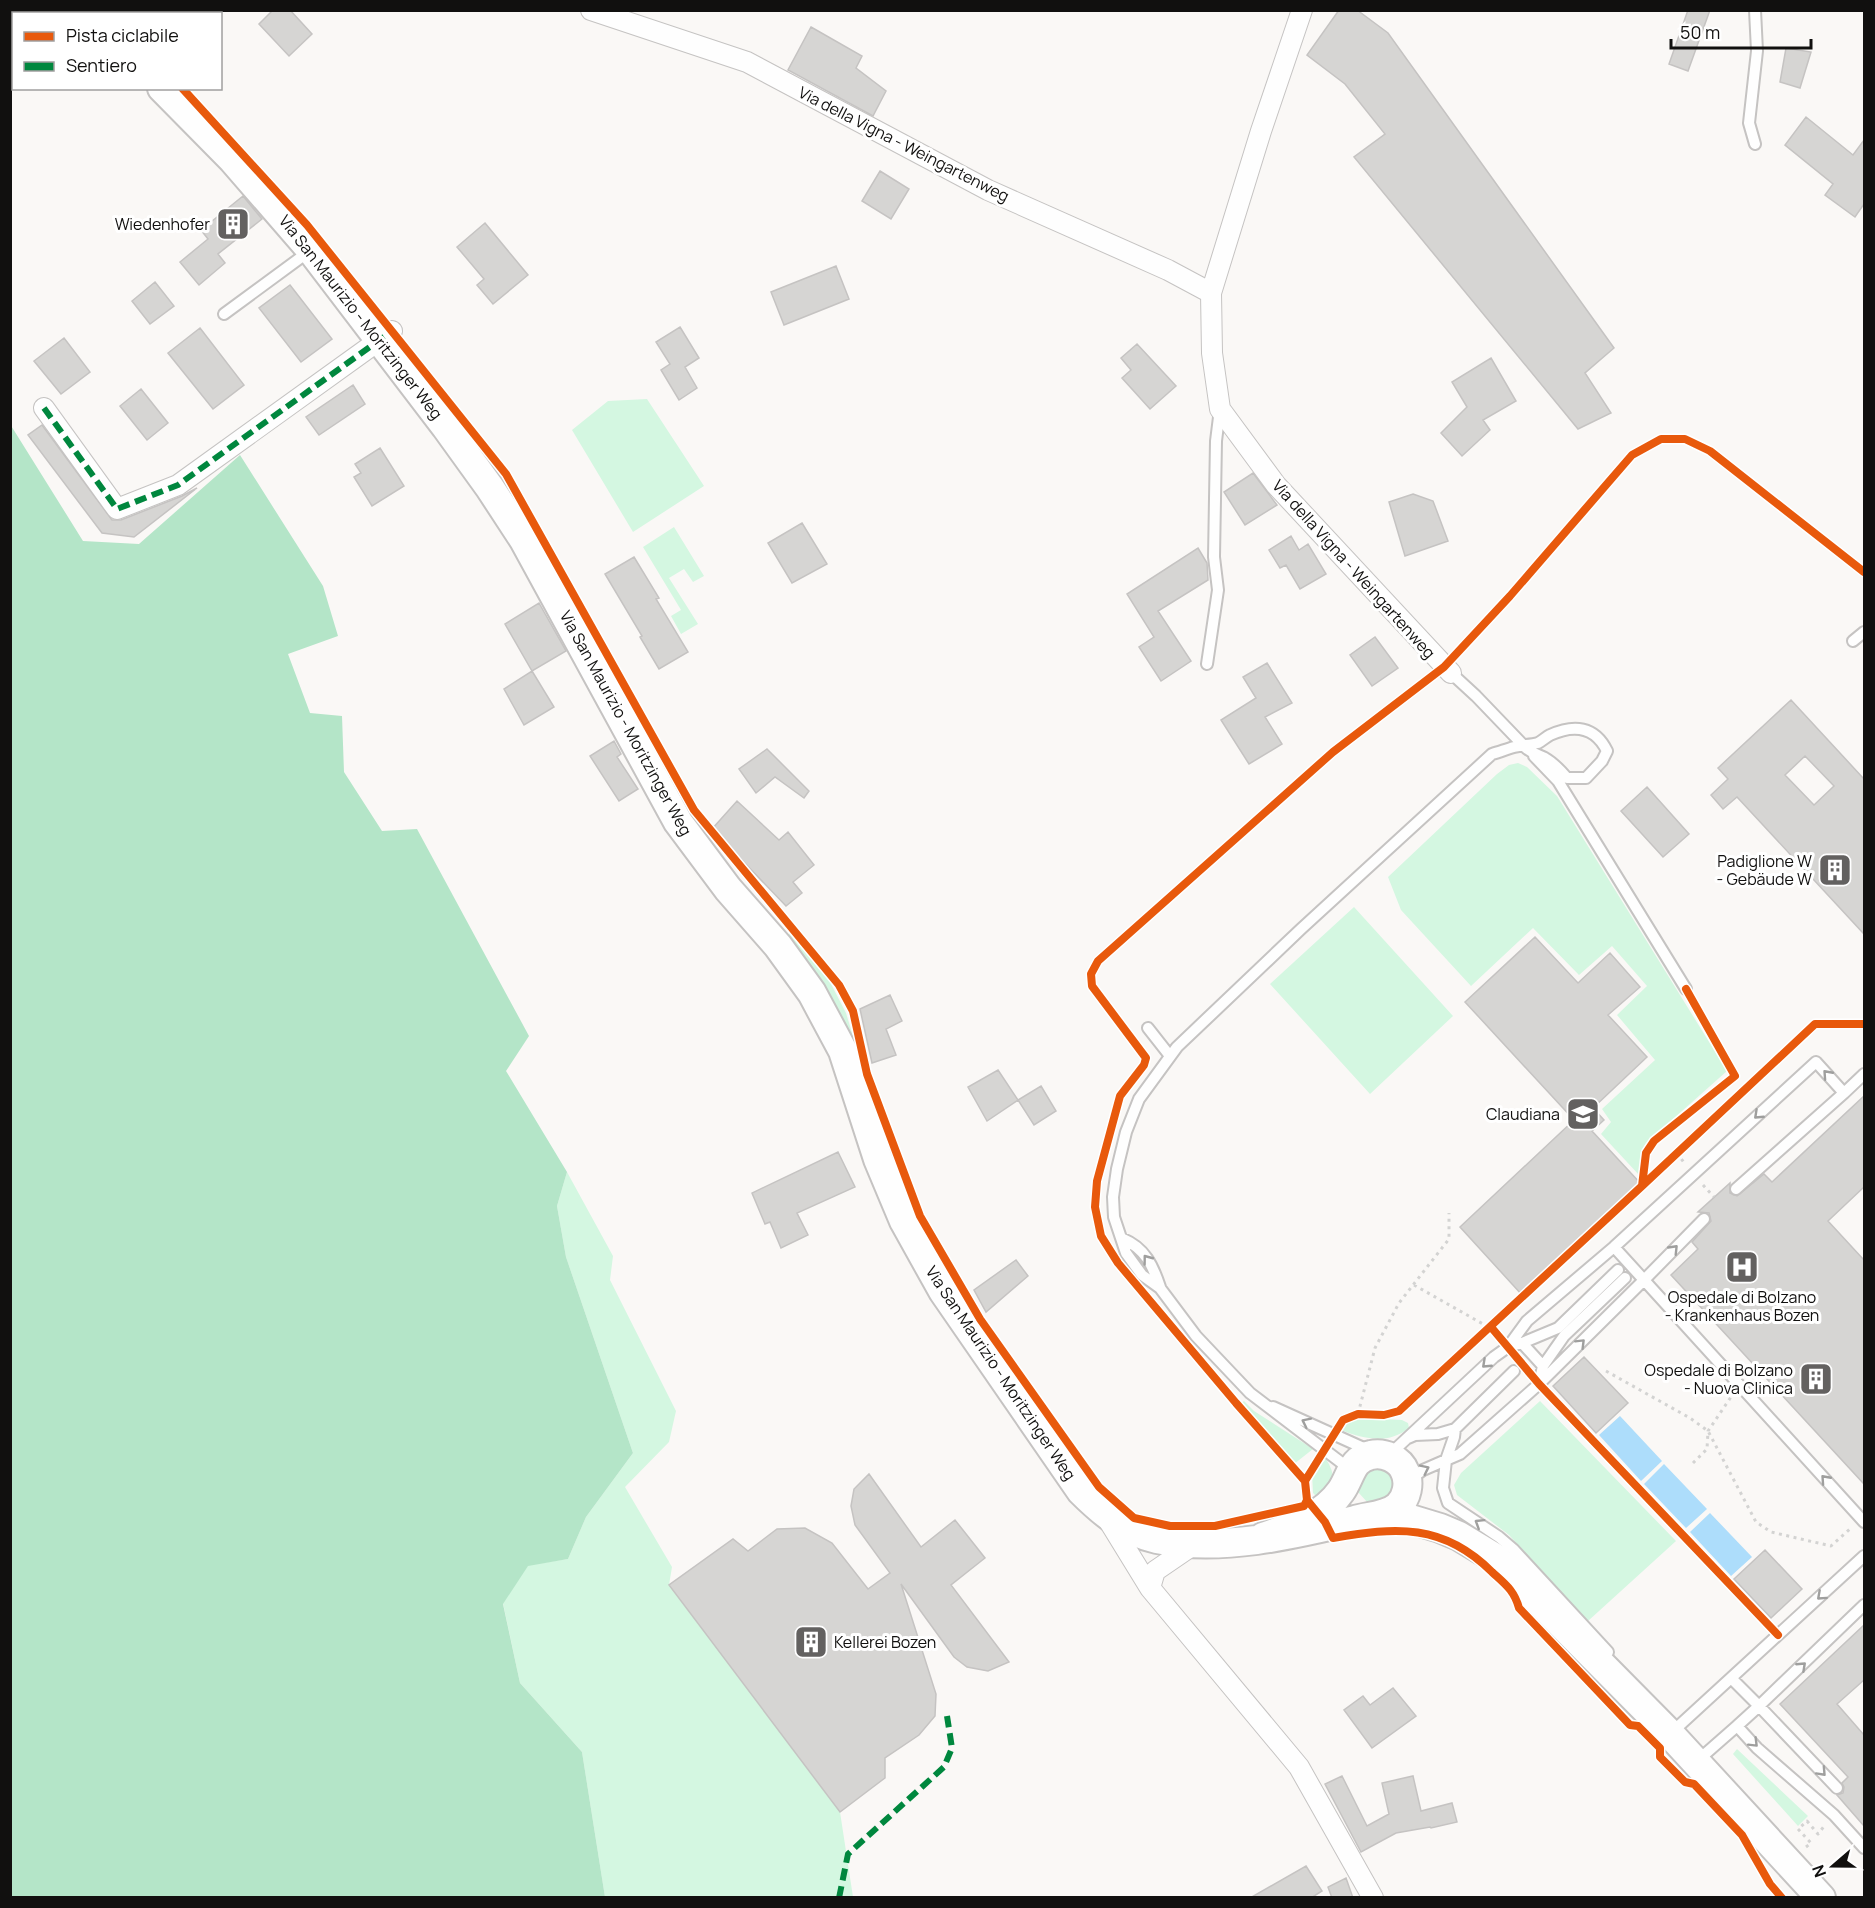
<svg xmlns="http://www.w3.org/2000/svg" width="1875" height="1908" viewBox="0 0 1875 1908" font-family="Manrope,sans-serif">
	<style>
		.green { fill: #d4f7e1 }
		.forest { fill: #b4e5c8 }
		.water { fill: #adddfb }
		.building { fill: #d6d5d3; stroke: #c5c3c2; stroke-width: 1.5; fill-rule: evenodd }
		.lines { fill: none; stroke-linecap: round; stroke-linejoin: round }
		.lane-casing { stroke: #c5c3c2; stroke-width: 14 }
		.street-casing { stroke: #c5c3c2; stroke-width: 22 }
		.secondary-casing { stroke: #c5c3c2; stroke-width: 32 }
		.path { stroke: #d3d3d2; stroke-width: 3; stroke-dasharray: 3 4.5; stroke-linecap: butt }
		.lane { stroke: #fefefe; stroke-width: 10 }
		.street { stroke: #fefefe; stroke-width: 20 }
		.secondary { stroke: #fefefe; stroke-width: 28 }
		.quiet { stroke: #00873e; stroke-width: 6; stroke-dasharray: 12 6; stroke-linecap: butt }
		.cycleway-casing { stroke: #fff; stroke-width: 11 }
		.cycleway { stroke: #e8590c; stroke-width: 8 }
		.oneway { stroke: #9f9f9e }
		.labels { text-anchor: middle; stroke-width: 6; stroke-linejoin: round; paint-order: stroke }
		.street-label { font-size: 16px; fill: #11100f; stroke: #fff }
		.poi-label { font-size: 16px; fill: #11100f; stroke: #fff; text-anchor: end }
	</style>
	<rect width="100%" height="100%" fill="#faf8f6"/>
	<path class="green" d="M647,399L704,486L633,532L572,430L608,401Z
		M674,527L704,576L693,582L684,569L669,578L698,624L681,634L671,616L681,610L643,547Z
		M1518,763L1527,767L1557,796L1727,1071L1646,1143L1641,1151L1639,1175L1601,1134L1611,1122L1602,1109L1655,1060L1617,1015L1647,986L1612,946L1579,975L1533,928L1471,986L1401,910L1388,877L1497,774L1509,765Z
		M1354,907L1453,1016L1370,1094L1270,984Z
		M790,933H792L829,980L846,1013L859,1056L783,938Z
		M567,1172L613,1256L610,1280L676,1411L669,1442L625,1487L672,1567L669,1585L840,1812L853,1897H605L582,1752L520,1683L503,1603L528,1565L568,1559L586,1517L633,1453L566,1257L557,1206Z
		M1244,1401L1254,1411L1313,1449L1294,1464L1240,1404Z
		M1540,1401L1676,1541L1588,1621L1509,1535L1457,1495L1454,1485L1461,1473Z
		M1361,1418L1402,1420L1408,1423L1409,1428C1388,1445 1364,1439 1341,1430L1347,1423Z
		M1326,1459C1338,1478 1332,1483 1320,1500L1313,1493L1312,1474Z
		M1373,1463L1397,1473L1394,1499L1368,1503L1358,1492L1357,1485Z
		M1737,1749L1808,1816L1798,1826L1733,1754Z"/>
	<path class="forest" d="M10,424L83,541L139,544L240,455L323,586L338,636L288,654L310,713L342,716L344,772L382,831L417,829L529,1036L506,1071L567,1172L557,1206L566,1257L633,1453L586,1517L568,1559L528,1566L503,1604L520,1683L582,1752L605,1897H11Z"/>
	<path class="water" d="M1620,1416L1662,1461L1641,1481L1599,1435Z
		M1664,1464L1707,1509L1686,1528L1644,1484Z
		M1710,1513L1752,1557L1731,1576L1690,1532Z"/>
	<path class="building" d="M273,10H290L312,34L289,56L259,24Z
		M1339,10H1357L1388,33L1614,348L1585,373L1611,413L1578,429L1354,157L1385,134L1345,84L1307,55Z
		M1688,10H1710L1688,71L1669,64Z
		M811,27L862,56L856,68L886,91L873,116L788,70Z
		M1786,48L1811,52L1800,88L1780,82Z
		M1806,117L1853,155L1864,140V204L1855,217L1825,195L1833,184L1785,145Z
		M880,171L909,189L891,219L862,201Z
		M243,196L262,219L218,254L225,263L199,285L180,262L208,239L201,230Z
		M485,223L528,275L493,304L477,285L484,279L457,247Z
		M836,266L849,299L784,325L771,292Z
		M155,282L174,306L150,324L132,301Z
		M290,285L332,339L301,362L259,308Z
		M680,327L699,358L685,367L697,388L679,400L661,370L670,364L656,342Z
		M200,328L244,385L213,409L168,353Z
		M64,338L90,372L61,394L34,361Z
		M1137,344L1176,386L1150,409L1122,378L1131,370L1121,358Z
		M1491,358L1516,401L1483,420L1490,430L1462,456L1441,433L1467,407L1452,382Z
		M353,385L365,404L319,435L306,417Z
		M141,389L168,423L147,440L120,406Z
		M42,425L112,520H121L182,496L197,488L134,537L102,533L28,435Z
		M380,448L404,486L372,506L354,477L361,473L355,464Z
		M1253,473L1277,505L1245,525L1224,492Z
		M1413,494L1433,501L1448,541L1405,556L1389,502Z
		M802,523L827,564L792,583L768,543Z
		M1291,536L1299,550L1308,544L1326,574L1300,589L1286,565L1280,568L1269,550Z
		M1198,548L1207,563L1208,580L1158,611L1191,661L1161,681L1139,647L1154,637L1127,594Z
		M634,557L659,598L656,599L688,652L659,669L640,637L642,636L605,574Z
		M539,603L566,651L532,671L505,624Z
		M1375,637L1398,668L1372,686L1350,655Z
		M1267,663L1292,703L1265,717L1282,744L1249,764L1221,720L1256,698L1243,677Z
		M532,671L554,707L524,725L504,689Z
		M1791,700L1864,779V934L1737,797L1723,809L1711,795L1728,779L1718,768ZM1805,756L1834,786L1814,805L1785,775Z
		M614,741L621,754L617,757L638,789L619,801L590,756Z
		M767,749L809,791L804,798L775,777L756,793L739,769Z
		M1647,787L1689,834L1663,857L1621,811Z
		M737,801L779,840L788,832L814,865L793,882L802,893L786,906L712,829Z
		M1535,937L1578,983L1610,953L1640,987L1608,1015L1647,1057L1593,1108L1604,1120L1592,1131L1641,1184L1522,1295L1460,1227L1574,1120L1465,1002Z
		M890,995L902,1021L886,1029L896,1055L872,1063L860,1009Z
		M998,1070L1018,1100L987,1121L968,1087Z
		M1041,1086L1056,1111L1034,1125L1018,1100Z
		M1864,1096V1187L1828,1221L1864,1260V1484L1671,1275L1698,1249L1692,1242L1711,1221L1709,1213L1698,1212L1730,1183V1193L1737,1196L1764,1174L1772,1182Z
		M838,1152L855,1187L797,1213L808,1235L781,1248L770,1222L765,1224L752,1193Z
		M1016,1260L1028,1276L986,1312L974,1290Z
		M1584,1357L1628,1403L1596,1433L1553,1386Z
		M869,1474L921,1547L955,1520L985,1558L951,1585L1009,1662L988,1671L967,1667L954,1657L901,1584L936,1694L935,1716L919,1735L885,1758V1778L840,1812L669,1585L733,1539L748,1551L777,1529L805,1528L832,1543L868,1589L890,1573L855,1525L851,1506L854,1489Z
		M1765,1550L1802,1589L1771,1618L1734,1579Z
		M1864,1625V1680L1837,1704L1864,1735V1826L1837,1795L1843,1793L1844,1787L1842,1783L1848,1777L1780,1704Z
		M1393,1688L1416,1716L1372,1748L1344,1710L1363,1696L1370,1705Z
		M1342,1776L1367,1826L1389,1814L1382,1783L1413,1776L1421,1811L1452,1803L1457,1822L1431,1828L1430,1827L1396,1833L1361,1852L1325,1784Z
		M1306,1866L1322,1891L1311,1898H1250Z
		M1346,1878L1353,1898H1332L1328,1887Z"/>
	<g class="lines">
		<g class="lane-casing">
			<path id="lane" d="M1755,10L1757,51L1749,123L1755,144
				M224,314L311,250
				M1853,641L1864,632
				M1207,664L1218,590L1214,557L1216,441L1220,409
				M1534,756L1558,781L1686,989
				M1148,1028L1170,1056
				M1844,1093L1864,1074
				M1704,1219L1644,1280L1864,1522
				M1123,1239C1145,1248 1153,1266 1160,1287
				M1522,1343L1558,1328L1618,1270
				M1508,1347L1527,1321L1614,1247L1816,1062L1844,1093L1736,1189
				M1543,1366L1564,1336L1625,1278
				M1539,1384L1644,1280L1614,1247
				M1273,1407L1368,1450
				M1408,1438L1415,1435L1438,1434L1455,1429L1514,1371
				M1388,1456L1494,1357L1508,1347L1522,1343L1543,1366L1539,1384L1460,1454L1446,1460L1443,1488L1448,1503L1499,1537L1513,1549L1608,1652
				M1351,1470L1250,1393L1196,1336L1160,1288L1142,1275L1126,1253L1114,1217L1113,1197L1117,1169L1126,1132L1139,1099L1177,1047L1301,929L1492,754C1499,752 1507,749 1514,747C1522,745 1530,745 1538,743C1542,741 1546,737 1550,735C1574,724 1595,726 1607,751L1602,761L1586,778H1567C1561,771 1554,763 1545,758C1537,754 1530,753 1524,746L1476,696L1451,673
				M1409,1480L1423,1470L1446,1460L1454,1437L1455,1429
				M1731,1678L1759,1706L1864,1605
				M1737,1726L1759,1706L1837,1788
				M1670,1734L1864,1556
				M1696,1762L1737,1726L1757,1748L1834,1815L1864,1848"/>
		</g>
		<g class="street-casing">
			<path id="street" d="M591,10L747,62L988,190L1168,270L1211,293
				M1302,10L1261,131L1211,293L1212,353L1220,409L1276,485L1451,673
				M44,408L117,509L178,485L392,331
				M1107,1518L1150,1588L1299,1767L1373,1898
				M1150,1588L1155,1571L1193,1545"/>
		</g>
		<g class="secondary-casing">
			<path id="secondary" d="M94,10L96,14
				M162,88L233,160L311,250L446,427L490,488L524,540L678,822L728,889L778,946L812,993L843,1051L878,1159L904,1221L943,1291L1081,1491C1103,1513 1126,1532 1157,1539C1220,1552 1293,1535 1355,1520C1369,1516 1387,1516 1398,1506C1407,1498 1410,1483 1405,1472C1400,1459 1384,1452 1371,1455C1351,1459 1351,1477 1341,1491C1323,1517 1291,1527 1263,1537
				M1382,1514L1407,1518L1440,1528L1459,1536L1497,1559L1670,1734L1821,1898"/>
		</g>
		<path class="path" d="M1677,1153L1685,1164
			M1703,1185L1714,1197
			M1414,1285L1483,1324L1488,1330
			M1606,1371L1690,1418L1708,1431L1756,1522L1771,1532L1831,1546L1851,1528
			M1358,1414L1375,1348L1399,1303L1449,1239V1213
			M1693,1463L1707,1449L1708,1431L1731,1397
			M1806,1847L1811,1843L1798,1829L1807,1821L1818,1834L1825,1825"/>
		<use href="#lane" class="lane"/>
		<use href="#street" class="street"/>
		<use href="#secondary" class="secondary"/>
		<path class="quiet" d="M115,10L117,14
			M44,408L117,509L178,485L392,331
			M839,1898L848,1854L944,1767L952,1748L947,1716"/>
		<g class="cycleway-casing">
			<path id="cycleway" d="M182,88L307,225L506,474L694,810L839,985L853,1011L867,1074L920,1216L980,1319L1099,1487L1134,1518L1170,1526H1215L1304,1506L1307,1500
				M1642,1186L1815,1024H1864
				M1491,1327L1539,1384L1778,1635
				M1305,1481L1343,1420L1358,1414L1384,1415L1399,1411L1642,1186L1646,1153L1654,1141L1735,1076L1686,989
				M1782,1898L1770,1884L1742,1835L1694,1784L1685,1782L1660,1757V1748L1638,1726L1630,1725L1519,1608C1514,1590 1505,1584 1492,1572C1443,1523 1396,1527 1333,1538L1325,1522L1307,1500L1305,1481L1236,1403L1118,1263L1101,1236L1095,1207L1097,1181L1120,1096L1144,1065L1146,1058L1092,986L1091,974L1098,961L1333,752L1444,667L1510,596L1632,455L1661,439H1685L1710,451L1864,572"/>
		</g>
		<use href="#cycleway" class="cycleway"/>
	</g>
	<defs><path id="oneway-chevron" d="M-2-3.5L2.5 0L-2 3.5" fill="none" stroke-width="1.6" stroke-linecap="round" stroke-linejoin="round" transform="scale(1.5)"/></defs>
	<g class="oneway">
		<use href="#oneway-chevron" transform="translate(1827 1074) rotate(-132)"/>
		<use href="#oneway-chevron" transform="translate(1758 1115) rotate(137)"/>
		<use href="#oneway-chevron" transform="translate(1674 1249) rotate(-46)"/>
		<use href="#oneway-chevron" transform="translate(1147 1259) rotate(-127)"/>
		<use href="#oneway-chevron" transform="translate(1581 1343) rotate(-45)"/>
		<use href="#oneway-chevron" transform="translate(1486 1364) rotate(137)"/>
		<use href="#oneway-chevron" transform="translate(1306 1422) rotate(-154)"/>
		<use href="#oneway-chevron" transform="translate(1425 1469) rotate(-26)"/>
		<use href="#oneway-chevron" transform="translate(1825 1479) rotate(-132)"/>
		<use href="#oneway-chevron" transform="translate(1479 1523) rotate(-148)"/>
		<use href="#oneway-chevron" transform="translate(1821 1596) rotate(138)"/>
		<use href="#oneway-chevron" transform="translate(1802 1666) rotate(-43)"/>
		<use href="#oneway-chevron" transform="translate(1754 1743) rotate(45)"/>
		<use href="#oneway-chevron" transform="translate(1822 1772) rotate(47)"/>
	</g>
	<defs>
		<g id="building-square" transform="scale(1.725)"><rect x="-9" y="-9" width="18" height="18" rx="4" fill="#636160" stroke="#fff"/><path d="M-4-6H4V6H1V3H-1V6H-4ZM-2.5-4.3h1.7v1.8h-1.7ZM.8-4.3h1.7v1.8H.8ZM-2.5-1h1.7V.8h-1.7ZM.8-1h1.7V.8H.8Z" fill="#fff"/></g>
		<g id="university-square" transform="scale(1.725)"><rect x="-9" y="-9" width="18" height="18" rx="4" fill="#636160" stroke="#fff"/><path d="M0-5L7-2L0 1L-7-2ZM-4 1L0 2.5L4 1V4Q0 6-4 4Z" fill="#fff"/></g>
		<g id="hospital-square" transform="scale(1.725)"><rect x="-9" y="-9" width="18" height="18" rx="4" fill="#636160" stroke="#fff"/><path d="M-5-5h3v3.5h4V-5h3V5h-3V1.5h-4V5h-3Z" fill="#fff"/></g>
	</defs>
	<g fill-rule="evenodd">
		<use href="#building-square" x="233" y="224"/>
		<use href="#building-square" x="1835" y="870"/>
		<use href="#university-square" x="1583" y="1114"/>
		<use href="#hospital-square" x="1742" y="1267"/>
		<use href="#building-square" x="1816" y="1379"/>
		<use href="#building-square" x="811" y="1642"/>
	</g>
	<g class="labels">
		<g class="street-label">
			<text transform="translate(904 144) rotate(27)" y="6">Via della Vigna - Weingartenweg</text>
			<text transform="translate(361 317) rotate(52)" y="6">Via San Maurizio - Moritzinger Weg</text>
			<text transform="translate(1354 569) rotate(48)" y="6">Via della Vigna - Weingartenweg</text>
			<text transform="translate(626 723) rotate(61)" y="6">Via San Maurizio - Moritzinger Weg</text>
			<text transform="translate(1001 1373) rotate(56)" y="6">Via San Maurizio - Moritzinger Weg</text>
		</g>
		<g class="poi-label">
			<text x="210" y="230">Wiedenhofer</text>
			<text x="1812" y="867">Padiglione W<tspan x="1812" dy="18">- Gebäude W</tspan></text>
			<text x="1560" y="1120">Claudiana</text>
			<text x="1742" y="1303" text-anchor="middle">Ospedale di Bolzano<tspan x="1742" dy="18">- Krankenhaus Bozen</tspan></text>
			<text x="1793" y="1376">Ospedale di Bolzano<tspan x="1793" dy="18">- Nuova Clinica</tspan></text>
			<text x="834" y="1648" text-anchor="start">Kellerei Bozen</text>
		</g>
	</g>
	<rect width="1875" height="1908" fill="none" stroke="#11100f" stroke-width="24"/>
	<rect x="12" y="12" width="210" height="78" fill="#ffffff" stroke="#a09f9f" stroke-width="1.5"/>
	<rect x="24" y="32" width="30" height="9" fill="#e8590c" stroke="#a09f9f" stroke-width="1.5"/>
	<text x="66" y="42" font-size="18" fill="#11100f">Pista ciclabile</text>
	<rect x="24" y="62" width="30" height="9" fill="#00873e" stroke="#a09f9f" stroke-width="1.5"/>
	<text x="66" y="72" font-size="18" fill="#11100f">Sentiero</text>
	<g transform="translate(1833 1866) rotate(250)" stroke="#ffffff" stroke-width="4.5" paint-order="stroke">
	<path d="M0-4.5L10 22L0 15L-10 22Z" fill="#11100f"/>
	<text y="-9" font-size="16" font-weight="bold" text-anchor="middle" fill="#11100f">N</text>
	</g>
	<path d="M1671 39v9h140v-9" fill="none" stroke="#11100f" stroke-width="3"/>
	<text x="1680" y="39" font-size="18" fill="#11100f" stroke="#ffffff" stroke-width="4.5" paint-order="stroke">50 m</text>
</svg>
